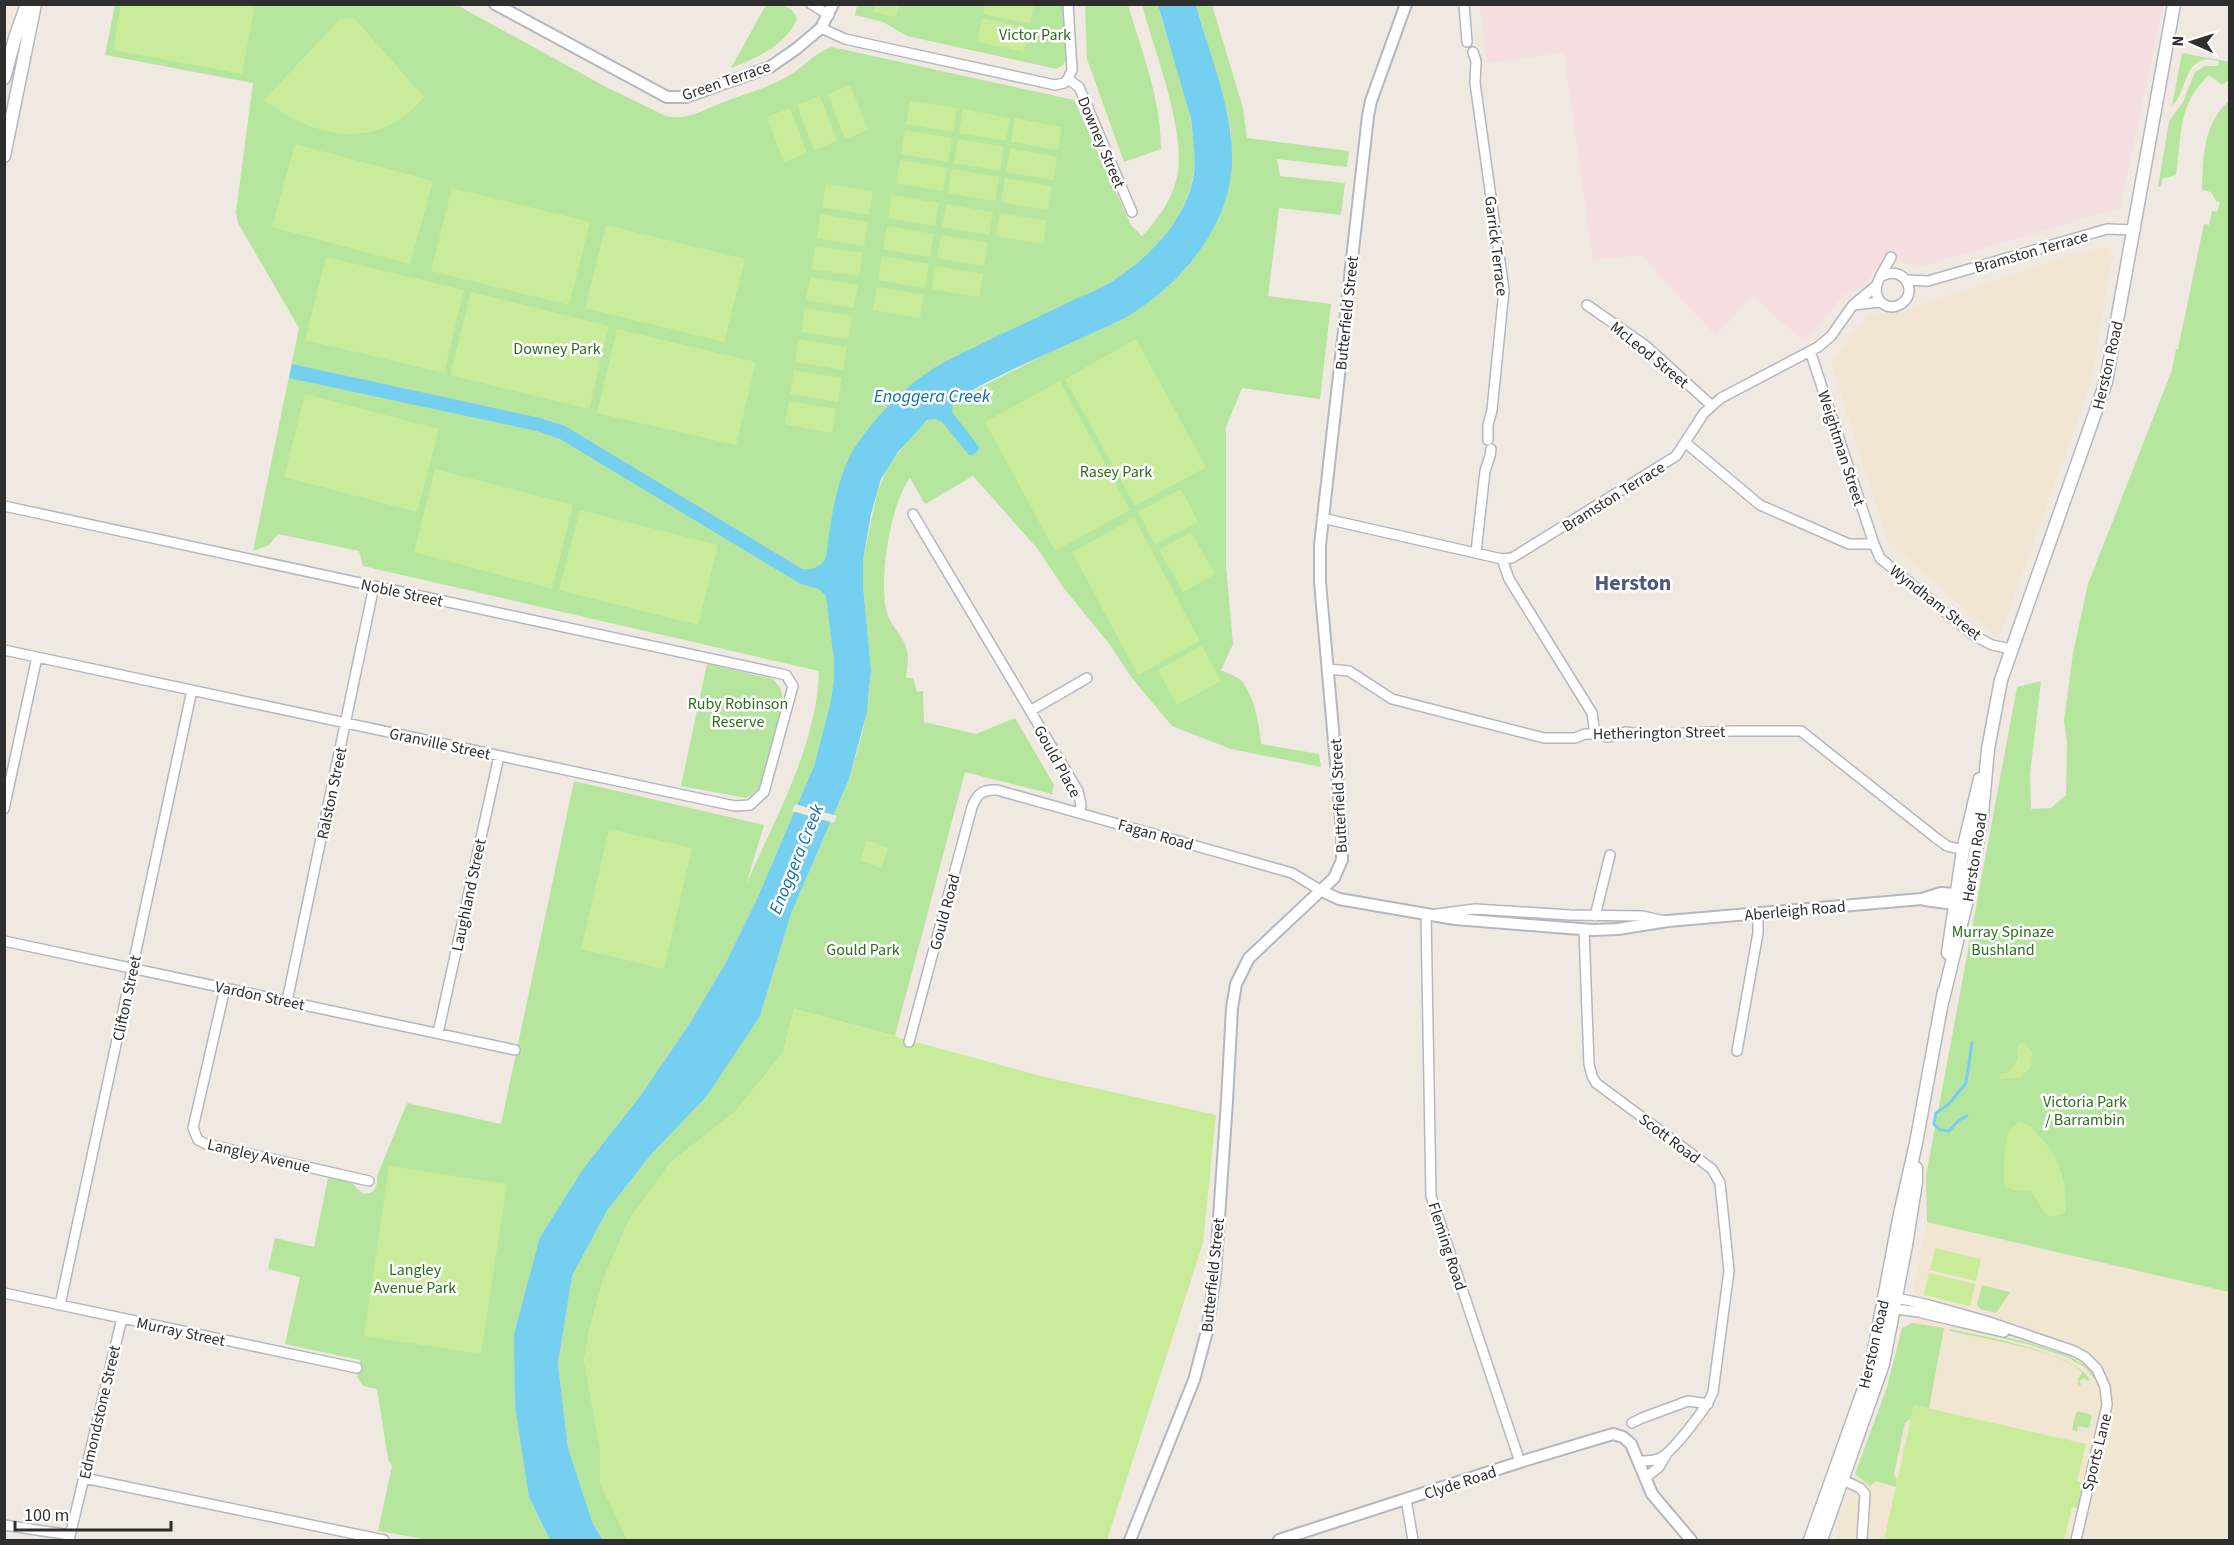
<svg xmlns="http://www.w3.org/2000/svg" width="2234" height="1545" viewBox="0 0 2234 1545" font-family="'Source Sans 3',sans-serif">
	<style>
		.education { fill: #f0e6d1 }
		.medical { fill: #f5dfe0 }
		.green { fill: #b6e59e }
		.pitch { fill: #c9ec9a }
		.water { fill: #75cff0 }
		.pier { fill: #efe9e1 }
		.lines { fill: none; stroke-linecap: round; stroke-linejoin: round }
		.stream { stroke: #75cff0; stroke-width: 3 }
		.minor-casing { stroke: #b4b7c1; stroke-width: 12 }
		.tertiary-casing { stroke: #b4b7c1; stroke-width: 14 }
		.secondary-casing { stroke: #b4b7c1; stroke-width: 15 }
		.minor { stroke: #fff; stroke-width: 9 }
		.tertiary { stroke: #fff; stroke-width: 10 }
		.secondary { stroke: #fff; stroke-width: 12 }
		.labels { text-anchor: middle; stroke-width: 5; stroke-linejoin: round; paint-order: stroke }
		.park-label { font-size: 16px; fill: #2c6e1b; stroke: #fff }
		.street-label { font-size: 16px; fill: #2e2e2e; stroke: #fff }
		.water-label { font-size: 18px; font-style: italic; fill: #0d6fa3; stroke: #fff }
		.district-label { font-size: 22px; font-weight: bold; fill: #4d5680; stroke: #fff }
	</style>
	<rect width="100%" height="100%" fill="#efe9e1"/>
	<path class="education" d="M2103,247L2110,249L2112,255L2091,383L2001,632L1994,635L1888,541L1831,363L1868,314L1903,312L1917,306L2068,256Z
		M1927,1222L2229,1292V1540H1836L1838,1519L1887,1387L1902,1328L1912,1323L1915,1295L1914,1285Z"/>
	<path class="medical" d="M1480,5H2163L2120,208L1916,268L1902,261L1875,270L1865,286L1842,296L1816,331L1802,340L1752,295L1716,336L1641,255L1593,260L1564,53L1487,63Z"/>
	<path class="green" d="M115,5H457L606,87L666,116C687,121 705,109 724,102C747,93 772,87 793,73C808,63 814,53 832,47L1074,100L1131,225L1142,236C1157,220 1170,203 1176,181C1189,136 1154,51 1142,5H1158C1170,53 1193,105 1195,155C1196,207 1156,253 1114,280C1093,294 1067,303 1045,314C1013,329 981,344 950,359L909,386L890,403L856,446L847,465L835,506L826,557L834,661V680L830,705L814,766L757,899L725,964L690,1023L641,1095L583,1169L540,1237L529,1497L550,1540H430L378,1531L392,1466L388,1459L377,1389L363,1386L357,1377L360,1360L285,1344L300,1277L268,1269L275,1238L314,1247L328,1178C335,1180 346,1180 353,1184C357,1187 356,1189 360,1191C371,1199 379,1187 377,1176L407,1103L501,1124L574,781L764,825L746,885C775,818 817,746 819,671L363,566L359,551L278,534L269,545L253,551L299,328L238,223L236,212L253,83L105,55Z
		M766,5C779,4 793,4 797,20C783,47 758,57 731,68Z
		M857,5H1064L1066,60L1063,65L1057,69L907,36L883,22L855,15Z
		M1085,5H1128C1142,52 1161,99 1161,149L1124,162L1087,59Z
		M1196,5H1212L1243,108L1247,138L1349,151L1347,167L1277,159L1280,176L1345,183L1341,215L1279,208L1268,296L1331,304L1320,399L1242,388L1226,427V566L1233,644L1221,670C1226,672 1233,675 1238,678C1253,689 1260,726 1261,744L1319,754L1321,767L1231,749L1172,726L1131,677L1110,645L1063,587L1037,548L973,476L925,504L910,478C890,504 878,581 887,613C891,626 904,637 907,650C909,658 907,669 906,678H913L917,692L923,691L924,722L976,734L1015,718L1054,785L1052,794L965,772L895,1036L794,1009L783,1053L734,1113L671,1162L629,1220L604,1278L590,1327L584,1360L600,1447V1483L628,1540H603L593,1524L568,1448L558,1364L572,1276L608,1209L760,1016L791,914L849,779L863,731L869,697L871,670L863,585V560L877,493L888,466L917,429L948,404L1150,301L1180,273L1220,214L1231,178V134L1227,111Z
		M2182,53L2229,62V80L2222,85L2209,75C2177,104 2182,136 2176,175L2162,179L2161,187H2158L2169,121L2183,102L2195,72L2205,66H2218L2219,61C2182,51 2189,91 2172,106Z
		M2229,101V1292L1927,1222L1926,1176L2017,687L2041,681L2030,774L2031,809L2051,808L2066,795L2067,741L2064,721L2073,653L2088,584L2172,370L2176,349H2178L2204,224L2209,225L2212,211L2217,212L2220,203L2216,201L2211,192L2202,190C2203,158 2203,123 2229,101Z
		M707,664L773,679L781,689L783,701L762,783L759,789L746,798L681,786Z
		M1982,1285L2010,1292L1996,1313L1980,1309L1977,1305Z
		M1912,1323L1944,1328L1929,1408L1914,1405L1911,1418L1905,1423L1894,1474L1897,1480L1896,1487L1876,1481L1870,1486L1855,1474L1887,1387L1902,1328Z
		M1953,1325L2022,1341L2067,1355L2086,1366L2095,1377L2094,1379L2086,1368L2067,1357L2027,1344L1950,1326Z
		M1950,1329C1981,1336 2075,1352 2090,1380L2087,1381L2085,1378L2079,1381L2081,1385L2078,1387V1379L2082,1372C2055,1348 1986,1340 1950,1331Z
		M2078,1411L2092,1415L2089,1428L2078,1426L2077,1432L2072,1430L2076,1413Z"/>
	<path class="pitch" d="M121,5H255L242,74L113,50Z
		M874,5H899L896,17L873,12Z
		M985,5V4L1034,5L1030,24L983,14Z
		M354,18L424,97C379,152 315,139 264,100L340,19Z
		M982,18L1029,29L1024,52L977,42Z
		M850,85L868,130L845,139L828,94Z
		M820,96L837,141L814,150L797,105Z
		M910,101L957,108L953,132L906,124Z
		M790,108L807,153L784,162L767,117Z
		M963,109L1010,118L1006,141L959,133Z
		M1015,118L1062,127L1058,150L1011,142Z
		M905,130L952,138L948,162L901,154Z
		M958,139L1004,147L1000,171L954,163Z
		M295,144L433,181L410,264L272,227Z
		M1010,148L1057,157L1053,180L1006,172Z
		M900,160L947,168L943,191L896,183Z
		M952,169L999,177L995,201L948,193Z
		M1005,178L1052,186L1048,210L1001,202Z
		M826,184L873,191L869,215L822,207Z
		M452,188L590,222L569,305L431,271Z
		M892,195L939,203L935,226L888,218Z
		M946,204L993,212L989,235L942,227Z
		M1000,213L1047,221L1043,244L996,236Z
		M820,214L868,222L864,246L817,238Z
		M606,225L745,259L724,342L585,308Z
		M887,226L934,234L930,257L883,249Z
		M941,235L988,243L984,266L937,258Z
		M815,246L863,253L859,276L812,269Z
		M882,256L929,264L925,288L878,280Z
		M326,257L464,290L444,373L305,340Z
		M935,266L983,274L979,297L932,289Z
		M810,277L858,285L854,308L806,300Z
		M877,287L924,295L920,318L873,310Z
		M471,292L609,326L589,409L450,375Z
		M805,308L852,316L848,339L801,332Z
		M617,329L756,362L736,445L597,413Z
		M799,339L847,347L843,370L795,362Z
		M1136,339L1206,467L1135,506L1065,379Z
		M794,370L842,378L838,402L790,394Z
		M1060,381L1130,510L1055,551L985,422Z
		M305,394L439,429L417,512L284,477Z
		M789,401L836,409L832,433L785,424Z
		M435,469L573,505L552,589L414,552Z
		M1181,489L1198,522L1155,545L1138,512Z
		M580,510L718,545L698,625L559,590Z
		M1134,518L1200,641L1138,675L1072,552Z
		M1191,532L1215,574L1183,592L1159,550Z
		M1202,646L1221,681L1177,705L1158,670Z
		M609,829L692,848L664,969L581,949Z
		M867,840L888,848L881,868L860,860Z
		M794,1009L1045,1077L1216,1115L1203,1243L1107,1540H628L626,1538L600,1483V1447L584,1360L590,1327L604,1278L629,1220L671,1162L734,1113L783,1053Z
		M2021,1043L2025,1044L2032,1052L2031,1067L2021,1077L2000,1079V1074L2008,1073C2017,1065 2019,1059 2017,1047Z
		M2019,1122C2028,1123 2032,1128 2038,1135C2059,1155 2069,1185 2065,1213L2050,1217L2044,1212L2031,1191L2015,1190L2005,1187C2002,1180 2005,1146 2007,1137C2009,1130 2013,1126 2019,1122Z
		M389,1166L507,1184L481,1354L364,1336Z
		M1935,1248L1981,1259L1976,1281L1930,1270Z
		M1929,1273L1975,1284L1970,1306L1924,1295Z
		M1914,1405L2086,1444L2077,1481L2083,1483L2078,1508L2072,1507L2064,1540H1884Z"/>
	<path class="water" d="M1158,5H1196C1209,54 1231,103 1232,154C1234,220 1186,279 1133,313C1119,322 1102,328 1088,335C1043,356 996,375 953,401L952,412L979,447C979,451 974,456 969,455L942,422L935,419L927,420L898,452L881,479L871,514L863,560V585L871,670L867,712L849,779L791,914L760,1016L706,1097L653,1152L608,1209L572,1276L558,1364L568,1448L593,1524L603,1540H550L529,1497L515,1406L514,1334L540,1237L583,1169L641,1095L690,1023L725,964L757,899L814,766L830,705L834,680V661L826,596L819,589L801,584L789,577L560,439L537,431L289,378L292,364L540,418L565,426L802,569C812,571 822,566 826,557C831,520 836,476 857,444C876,417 899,391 927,373C945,360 967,351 987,341C1016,327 1045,314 1073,300C1087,294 1102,288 1114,280C1150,257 1187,218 1194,174C1196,156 1193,137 1191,119Z"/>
	<path class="pier" d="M795,804L837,816L834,823L792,811Z"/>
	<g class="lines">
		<path class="stream" d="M1967,1116L1959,1120L1949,1131L1940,1130L1934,1124L1936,1113L1949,1104L1966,1083L1972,1043"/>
		<g class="minor-casing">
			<path id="minor" d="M811,4L829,15
				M1068,4L1072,70L1068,79
				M1464,4L1467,42
				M821,28L845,39L1055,85L1064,83L1068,79
				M1473,52L1476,61L1475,83L1504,290L1492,410L1488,425V440
				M1068,79L1079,87L1132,212
				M1882,276C1905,264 1920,295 1899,305C1893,308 1887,307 1882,303C1867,290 1885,270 1891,257
				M1906,280L1928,281L2107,229L2135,230
				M1587,305L1646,346L1711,405
				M1853,305L1880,302
				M1810,351L1874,544L1880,558L1973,635L1992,645L2011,649
				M1686,443L1760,505L1849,544H1874
				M4,506L777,673L786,675L793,686L764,792L750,805L735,806L4,650
				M913,514L1078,791L1081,805L1079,813
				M1322,518L1502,559L1512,558L1676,456L1704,413L1721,398L1818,347L1831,336L1853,305L1876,286
				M1476,552L1485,471L1490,456L1491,449
				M1502,559L1509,579L1592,713L1595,734
				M1328,669L1349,671L1392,699L1544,738H1575L1585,734H1595L1608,737L1626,732L1643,735L1732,731H1801L1936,838L1947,846L1963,850
				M1030,711L1087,678
				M4,809L37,657
				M1426,914L1431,1196L1520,1462
				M1437,914L1475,909L1570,915L1642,916L1665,921
				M1595,916L1610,855
				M1584,930L1589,1064L1592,1076L1596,1083L1712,1169L1720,1183L1729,1271L1713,1392C1708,1406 1671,1455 1658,1459C1652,1461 1645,1461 1639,1461
				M4,941L515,1050
				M225,988L193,1128L198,1140L206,1144L369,1181
				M287,1001L374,586
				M438,1033L499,756
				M909,1042L972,807C977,794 983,789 997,790L1292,873L1320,890
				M1737,1051L1758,933V914
				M4,1293L357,1368
				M1892,1297L1929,1305L1986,1321L2074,1351L2085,1357L2097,1369L2105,1387L2107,1405L2076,1540
				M60,1305L192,690
				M1888,1308L1927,1313
				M1922,1313L2004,1332
				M1632,1423L1642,1418L1688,1401L1708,1404
				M84,1478L384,1540
				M1645,1478L1659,1467L1666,1455
				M1843,1480L1860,1488L1865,1494L1862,1540
				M1406,1499L1413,1540
				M4,1525L70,1535
				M69,1540L122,1318"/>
		</g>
		<g class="tertiary-casing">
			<path id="tertiary" d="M495,4L667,97H686L770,67L796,49L821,28L833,4
				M1320,890L1339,899L1455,919L1593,930L1618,929L1668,921L1922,899L1941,893L1956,894
				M1925,900L1954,904
				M1130,1540L1194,1380L1207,1331L1215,1276L1227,1101L1232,1008L1236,984L1249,958L1334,878L1342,860V832L1320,582V545L1368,116L1371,101L1406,4
				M1279,1540L1520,1462L1613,1434L1623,1437L1631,1444L1652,1494L1691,1540"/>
		</g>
		<g class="secondary-casing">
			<path id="secondary" d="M4,78L15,38L27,4
				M4,156L35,4
				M1948,953L1963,850L1980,779
				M1943,999L1967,900L1982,815L1988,749L2001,680L2106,382L2174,4
				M1810,1540L1870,1372L1900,1214L1916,1143L1944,991
				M1821,1540L1883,1364L1906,1245L1916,1182V1168"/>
		</g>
		<use href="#minor" class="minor"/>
		<use href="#tertiary" class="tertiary"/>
		<use href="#secondary" class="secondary"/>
	</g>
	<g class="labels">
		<g class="park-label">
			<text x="1035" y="40">Victor Park</text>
			<text x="557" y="354">Downey Park</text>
			<text x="1116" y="477">Rasey Park</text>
			<text x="738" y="709">Ruby Robinson<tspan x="738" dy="18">Reserve</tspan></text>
			<text x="2003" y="937">Murray Spinaze<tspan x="2003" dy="18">Bushland</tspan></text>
			<text x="863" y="955">Gould Park</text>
			<text x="2085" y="1107">Victoria Park<tspan x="2085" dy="18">/ Barrambin</tspan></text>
			<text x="415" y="1275">Langley<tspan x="415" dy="18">Avenue Park</tspan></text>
		</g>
		<g class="street-label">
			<text transform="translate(726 80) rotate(-19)" y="6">Green Terrace</text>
			<text transform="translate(1102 142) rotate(67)" y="6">Downey Street</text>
			<text transform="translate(1497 246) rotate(83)" y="6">Garrick Terrace</text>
			<text transform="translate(2031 251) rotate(-16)" y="6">Bramston Terrace</text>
			<text transform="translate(1346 313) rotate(-84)" y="6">Butterfield Street</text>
			<text transform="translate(1650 354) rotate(39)" y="6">McLeod Street</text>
			<text transform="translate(2107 365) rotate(-77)" y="6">Herston Road</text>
			<text transform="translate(1842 448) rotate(72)" y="6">Weightman Street</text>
			<text transform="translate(1613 496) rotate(-32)" y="6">Bramston Terrace</text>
			<text transform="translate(402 592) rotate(12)" y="6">Noble Street</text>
			<text transform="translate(1936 602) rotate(38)" y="6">Wyndham Street</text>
			<text transform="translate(1659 732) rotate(-1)" y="6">Hetherington Street</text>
			<text transform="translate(440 743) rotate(12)" y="6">Granville Street</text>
			<text transform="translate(1058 761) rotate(61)" y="6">Gould Place</text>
			<text transform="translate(331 793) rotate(-78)" y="6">Ralston Street</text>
			<text transform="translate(1338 796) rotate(-93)" y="6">Butterfield Street</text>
			<text transform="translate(1156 834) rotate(16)" y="6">Fagan Road</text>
			<text transform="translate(1974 857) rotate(-81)" y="6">Herston Road</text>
			<text transform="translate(468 895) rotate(-78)" y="6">Laughland Street</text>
			<text transform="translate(1795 910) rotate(-5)" y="6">Aberleigh Road</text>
			<text transform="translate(944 912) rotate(-75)" y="6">Gould Road</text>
			<text transform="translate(260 995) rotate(12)" y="6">Vardon Street</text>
			<text transform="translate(126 998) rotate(-78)" y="6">Clifton Street</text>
			<text transform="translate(1670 1138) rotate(37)" y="6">Scott Road</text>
			<text transform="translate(259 1155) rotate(13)" y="6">Langley Avenue</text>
			<text transform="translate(1448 1246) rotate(72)" y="6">Fleming Road</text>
			<text transform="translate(1212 1275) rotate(-84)" y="6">Butterfield Street</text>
			<text transform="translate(181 1331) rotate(12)" y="6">Murray Street</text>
			<text transform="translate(1873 1344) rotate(-77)" y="6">Herston Road</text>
			<text transform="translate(99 1412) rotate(-77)" y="6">Edmondstone Street</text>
			<text transform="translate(2096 1452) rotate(-76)" y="6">Sports Lane</text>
			<text transform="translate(1460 1482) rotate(-18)" y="6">Clyde Road</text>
		</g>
		<g class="water-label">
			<text x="932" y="402">Enoggera Creek</text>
			<text transform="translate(796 859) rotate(-68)" y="6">Enoggera Creek</text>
		</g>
		<g class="district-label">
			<text x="1633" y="590">Herston</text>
		</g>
	</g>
	<rect width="2234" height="1545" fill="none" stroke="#2e2e2e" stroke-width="12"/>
	<g transform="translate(2192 42) rotate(273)" stroke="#ffffff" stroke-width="4.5" paint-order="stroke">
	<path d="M0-4.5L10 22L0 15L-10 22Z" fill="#2e2e2e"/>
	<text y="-9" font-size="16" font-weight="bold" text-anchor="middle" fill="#2e2e2e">N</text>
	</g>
	<path d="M15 1521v9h156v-9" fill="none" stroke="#2e2e2e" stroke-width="3"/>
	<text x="24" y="1521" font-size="18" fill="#2e2e2e" stroke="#ffffff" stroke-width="4.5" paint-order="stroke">100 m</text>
</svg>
